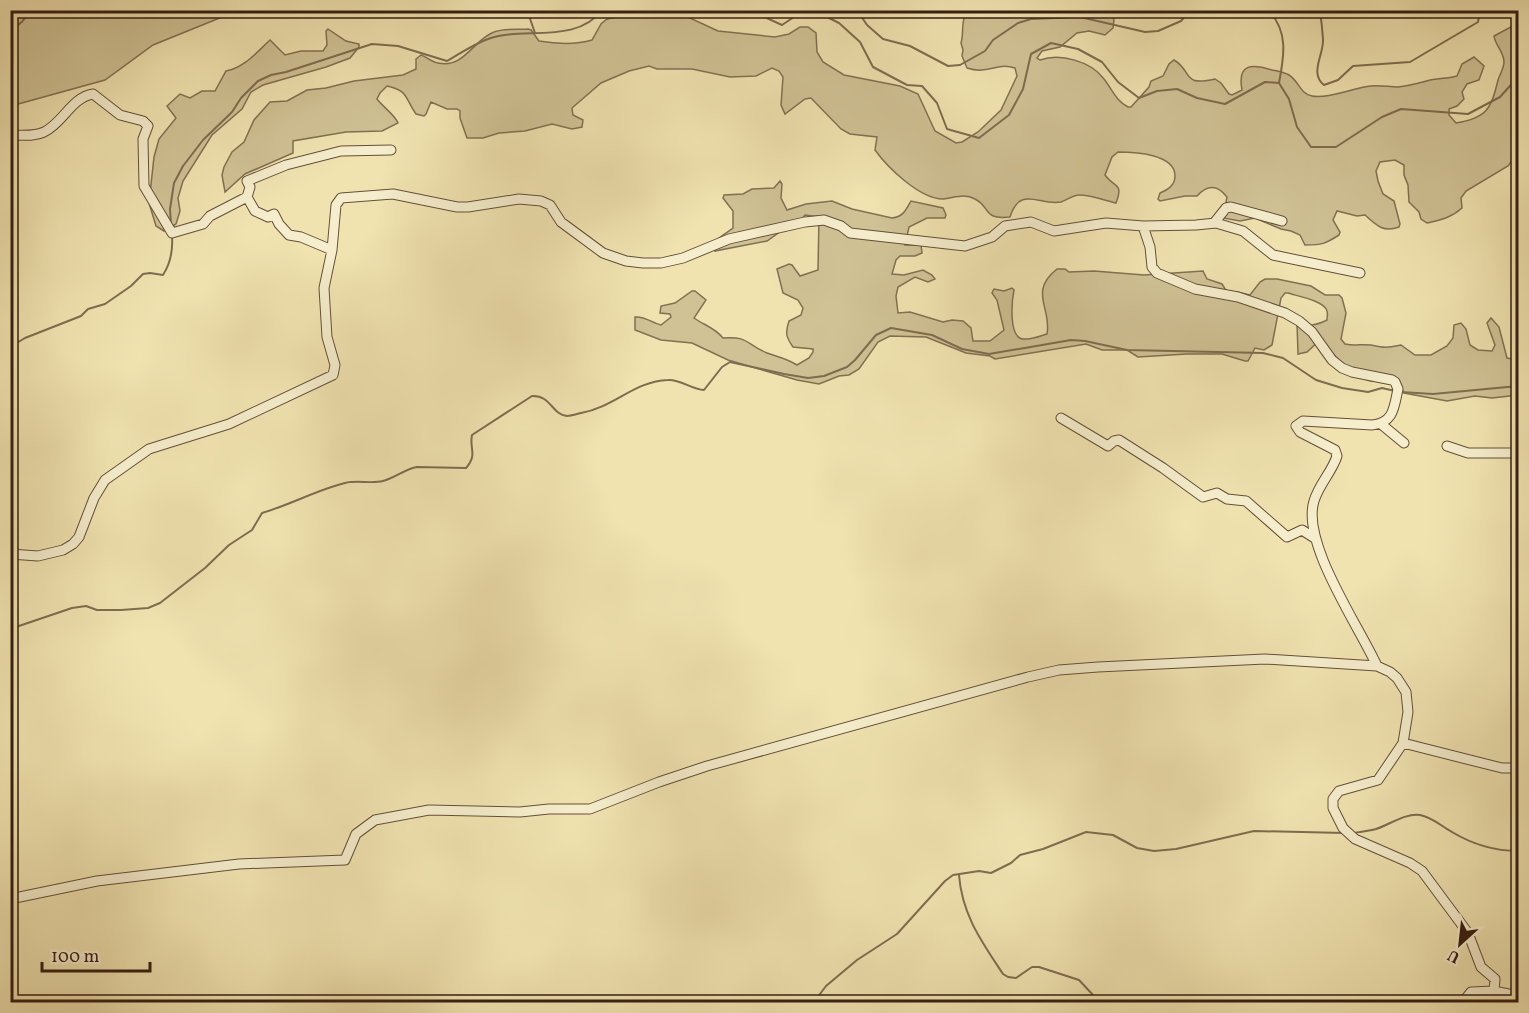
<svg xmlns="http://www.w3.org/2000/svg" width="1529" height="1013" viewBox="0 0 1529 1013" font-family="Vollkorn,serif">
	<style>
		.green { fill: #d0c295; stroke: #827053; stroke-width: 1.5 }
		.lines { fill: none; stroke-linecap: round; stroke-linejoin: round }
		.stream { stroke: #7f6c50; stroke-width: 2 }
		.minor-casing { stroke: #644f39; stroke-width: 11 }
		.minor { stroke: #f5edcc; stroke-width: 9 }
	</style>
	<rect width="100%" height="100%" fill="#f0e3b0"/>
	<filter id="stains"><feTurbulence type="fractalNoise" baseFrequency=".00333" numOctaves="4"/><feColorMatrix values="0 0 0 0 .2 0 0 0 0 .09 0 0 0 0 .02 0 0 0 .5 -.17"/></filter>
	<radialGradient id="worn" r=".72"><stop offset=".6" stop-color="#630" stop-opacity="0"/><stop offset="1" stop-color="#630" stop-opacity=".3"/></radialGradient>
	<path class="green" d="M11,10H237V11L153,45L105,80L11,106Z
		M1103,10L1114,19L1113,28L1105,35L1089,31L1077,33L1060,47L1042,51L1037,58L1040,60C1060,53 1091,61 1104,79C1112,89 1116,101 1128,107H1131L1149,87L1151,81L1163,76L1169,64L1174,60C1193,71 1181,87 1215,79L1221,83L1229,94L1232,95L1242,90C1237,63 1252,64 1272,70C1278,71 1284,72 1289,75C1299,81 1300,94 1312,96C1328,99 1353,88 1371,86C1380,85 1389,87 1398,87C1409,86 1419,83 1430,80C1439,78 1447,79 1457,76L1462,64L1474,57L1484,66L1479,80L1467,84L1462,92L1464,99L1457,106L1449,109V115L1456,123C1487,118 1491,109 1498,80C1500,74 1504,68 1504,62C1504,52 1495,45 1494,36L1511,27L1515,18L1518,15V153L1508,166L1466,191L1461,198L1462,208C1451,218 1440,220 1427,223L1421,219L1419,212L1409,202L1408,185L1404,175V165L1395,160L1380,162L1376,171L1378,181L1383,194L1394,201L1400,224L1399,227C1383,233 1376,225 1365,215L1357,216L1337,211L1333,220L1340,232L1339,235C1325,244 1322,245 1305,245L1300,235L1291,231L1281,229L1255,218L1240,221L1223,218L1227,197C1217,184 1207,185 1197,196H1185L1160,201L1158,199L1160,193C1167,190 1175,186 1175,176C1175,154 1135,152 1118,152L1112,157L1105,175C1114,188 1124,182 1116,203C1104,200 1090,195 1079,195C1073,195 1067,200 1061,202C1039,206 1020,185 1010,217C982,220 991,207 975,199C964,193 954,198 943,199C920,199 888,168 875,150L877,137L850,134L841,129L811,98L805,99L785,114L781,105L783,77L779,71L772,68L756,76L730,77L692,69H657L649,66L629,71L601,83L572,108L573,115L583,120L582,127L572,129L552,124L525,131L499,133L483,138H467L460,118V111L457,109H447L431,102L426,114L424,116L416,114C404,97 409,91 387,86L380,93L377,99C383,107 395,115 398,123L382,131L346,132L293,141V153L245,174L225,192L222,175L224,167L232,152L244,142L254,120L270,102L287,101L307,90L326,88L354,81L403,75L416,69V59L421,55C427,57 432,62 438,63C464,69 474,39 494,32C504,28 518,30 528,29L531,30L539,41C557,44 575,45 592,40L601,24L607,19L648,11L677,12L718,31L775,37L789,34L800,27H808L816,33L817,52L823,62L844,75L900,86L918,94L935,131L956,143L962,142L978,132L1001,110L1017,76L1015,68C995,62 989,75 967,68L962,56L963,50L961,43C964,33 961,25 965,15L974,10Z
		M328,29L346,41L359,44V47L350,58L326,67L263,85L251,92L242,109L212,135L183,181L178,198L180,211L176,224L164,231L156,226L149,203L154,157L159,139L176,118L167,106L180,94L190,98L202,91H215L226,71C244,68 257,52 270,40L285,55L301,51H323L327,45L326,31Z
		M780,181L782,184L781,198L787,210L806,204L832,201L852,209L892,218C903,217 906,210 911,201L943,208L946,215L945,218H927L909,227L905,245H921L922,253L915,256H900L896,260L892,274L904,275L923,270L932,275L935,279L928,282L915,277L898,287L896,296L898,313L910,312L943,322L952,320L963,321L971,328L973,341H990L1004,330L997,300L992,293L994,289L1004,291L1012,288L1014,290C1012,300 1008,337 1023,339C1030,340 1040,336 1047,334C1052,308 1028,292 1057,269H1065L1069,272L1094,271L1144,275L1203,271L1207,279L1222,284L1227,292H1237L1250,295L1260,282L1265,279H1277L1311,286L1325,295H1339L1342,298L1346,313L1341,339L1345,344C1354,346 1362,344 1371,345C1385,348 1386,348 1401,345L1415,355H1431L1447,346L1453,338L1454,325L1461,323L1466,329L1470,345L1478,350L1492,351L1495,345L1487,323L1491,318L1499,327L1507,358L1518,360V395L1492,398L1475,396L1447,401L1404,393L1400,384C1390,380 1381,382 1371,381C1355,378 1330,352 1320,340L1307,352L1298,354L1297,323C1309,326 1315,326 1327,320C1327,317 1328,314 1327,311C1325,301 1297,296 1288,293H1285L1281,298L1272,345L1264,350L1255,348L1248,361H1245L1222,354H1187L1138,357L1127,350H1102L1086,344L995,359L990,356L966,353L926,337L890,336L878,342L859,369L849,375L839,376L819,384L797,380L728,360L692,343L661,340L635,330V317C645,316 652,323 661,325L671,317L670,314L660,313L661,306L675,303L692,291H695L706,300L694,318C704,325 715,328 723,338C749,336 745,344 767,353C778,357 786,358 797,365L809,358L813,352V349L793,347C786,337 785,333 789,321L801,315L803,308L798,300L783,293L777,269L789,264L792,265L800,276L818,270L819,217L805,215L795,226L784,229L767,241L715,251V241L733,228V211L723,198L724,195L743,194L752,189L774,188Z"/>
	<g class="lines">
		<path class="stream" d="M527,10L535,33
			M749,10L782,25L797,15L815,11L839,23L860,42L873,67L907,85L922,86L937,103L947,129L979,138L1009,115L1023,89L1031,54L1051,43L1078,49L1102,62L1118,82L1139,98L1157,91L1177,89L1197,98L1225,104L1265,82L1279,83L1289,99L1297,127L1311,147H1336L1382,117L1401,109L1468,114L1500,97L1518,77
			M857,10L867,25L883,39L910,46L948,66L960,65L985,51L993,40L1018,23L1031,19L1080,17L1145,32L1158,31L1181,21L1190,10
			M1268,10C1289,31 1284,57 1279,83
			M1319,10C1322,19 1322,30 1323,39C1324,55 1309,73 1324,85L1338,80L1353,66L1410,62L1478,22L1480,10
			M10,29C20,26 25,19 30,10
			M171,225L170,209L174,183L183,166L203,140L232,112L241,98L258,81L271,75L286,72L372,44L398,46L447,61C461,53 474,44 488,39C522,26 576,45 602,10
			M10,347L25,338L81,316L88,309L105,304L131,286L143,274L150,273L163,275C170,264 173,251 172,237
			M1401,392L1433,394L1518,386
			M10,629L72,608L86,606L97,610H121L148,608L160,603L205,568L229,545L252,530L262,513C290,505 319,489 345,483C358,480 371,484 383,481C395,478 405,469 417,467L466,468C478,454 469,449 472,435L532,396C551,395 552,415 567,416C571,416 577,414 581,413C614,407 635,381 668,380C680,379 691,389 704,390L722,367L730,362L784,374L808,378L824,376L847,367L855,360L876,335L891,328L932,335L962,349L989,354L1071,340L1085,341L1127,350L1263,353L1283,358L1316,380L1342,388L1368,392L1382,388L1395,391
			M1353,833C1360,832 1368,831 1376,829C1389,825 1405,813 1420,815C1432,817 1441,826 1452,832C1472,844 1495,851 1518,851
			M959,875C962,915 982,942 1003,974L1008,977L1016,978L1032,967H1039L1079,980L1093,995L1092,1002
			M814,1002L826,986L857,960L897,934L945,881L953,875L979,871L991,873L1011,863L1020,855L1043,849L1086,832L1113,835L1137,848L1154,851L1176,849L1254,831L1344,833"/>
		<g class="minor-casing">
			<path id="minor" d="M10,135C21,135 34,137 44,132C62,124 72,97 93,94L120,115L143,121L148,126L143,139L144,186L172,233L203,224L210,216L247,197
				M1214,223L1226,208L1231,207L1282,221
				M1143,226L1196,225L1216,223L1243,231L1273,255L1360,273
				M332,250L301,237L289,235L279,224L274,214L268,217L255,211L247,197L250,187L247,181L286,165L341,151L391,150
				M1061,418L1108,446L1114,441L1119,440L1163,468L1203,497L1217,493L1227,499L1246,501L1287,537L1302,530L1316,539
				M1381,424L1404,443
				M1447,446L1468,453H1518
				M10,554L38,556L63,550L73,544L79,537L94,498L105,480L149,449L229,424L333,375L335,365L327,337L324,288L332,250L336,205L341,198L393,194L457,207H468L519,199L541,201L550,205L561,222L603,253L626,261L643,263H661L683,258L729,239L805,222L824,220L841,226L850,233L965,246L992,237L1005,226L1031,222L1054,231L1106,223L1143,226L1150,247L1152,267L1157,273L1195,289L1238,297L1285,313L1299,321L1312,332L1332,360L1342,368L1352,372L1392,380L1395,382L1398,389C1394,407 1394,423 1372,425L1303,421L1296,426L1300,432L1335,450L1337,456C1332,472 1319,484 1314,501C1301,543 1359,626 1377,666
				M1403,743L1502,768H1518
				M10,899L97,881L239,864L345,860L356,834L375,820L429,810L520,812L549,809H590L659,782L707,766L1028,677L1059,670L1098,667L1265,659L1377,666L1390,672L1397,678L1406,692L1408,712L1403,743L1378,780L1339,791L1333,799V808L1343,828L1355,839L1410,863L1422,871L1468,933L1481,967L1495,979L1494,991
				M1463,1002L1471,992L1494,991L1518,996"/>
		</g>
		<use href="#minor" class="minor"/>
	</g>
	<rect width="1529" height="1013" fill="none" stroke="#f0e3b0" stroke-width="36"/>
	<rect x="12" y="12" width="1505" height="989" fill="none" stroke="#351e11" stroke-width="3"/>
	<rect x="18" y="18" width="1493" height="977" fill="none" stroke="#351e11" stroke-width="1.5"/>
	<g transform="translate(1460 944) rotate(207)" stroke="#f5edcc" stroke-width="4.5" paint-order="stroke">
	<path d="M0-4.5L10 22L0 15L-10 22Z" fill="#351e11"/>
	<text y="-9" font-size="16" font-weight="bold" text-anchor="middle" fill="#351e11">U</text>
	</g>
	<path d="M42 962v9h108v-9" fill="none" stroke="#351e11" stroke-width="3"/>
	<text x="51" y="962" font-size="18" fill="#351e11" stroke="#f5edcc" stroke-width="4.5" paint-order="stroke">100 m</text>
	<rect width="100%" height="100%" filter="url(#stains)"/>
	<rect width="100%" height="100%" fill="url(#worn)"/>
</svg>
